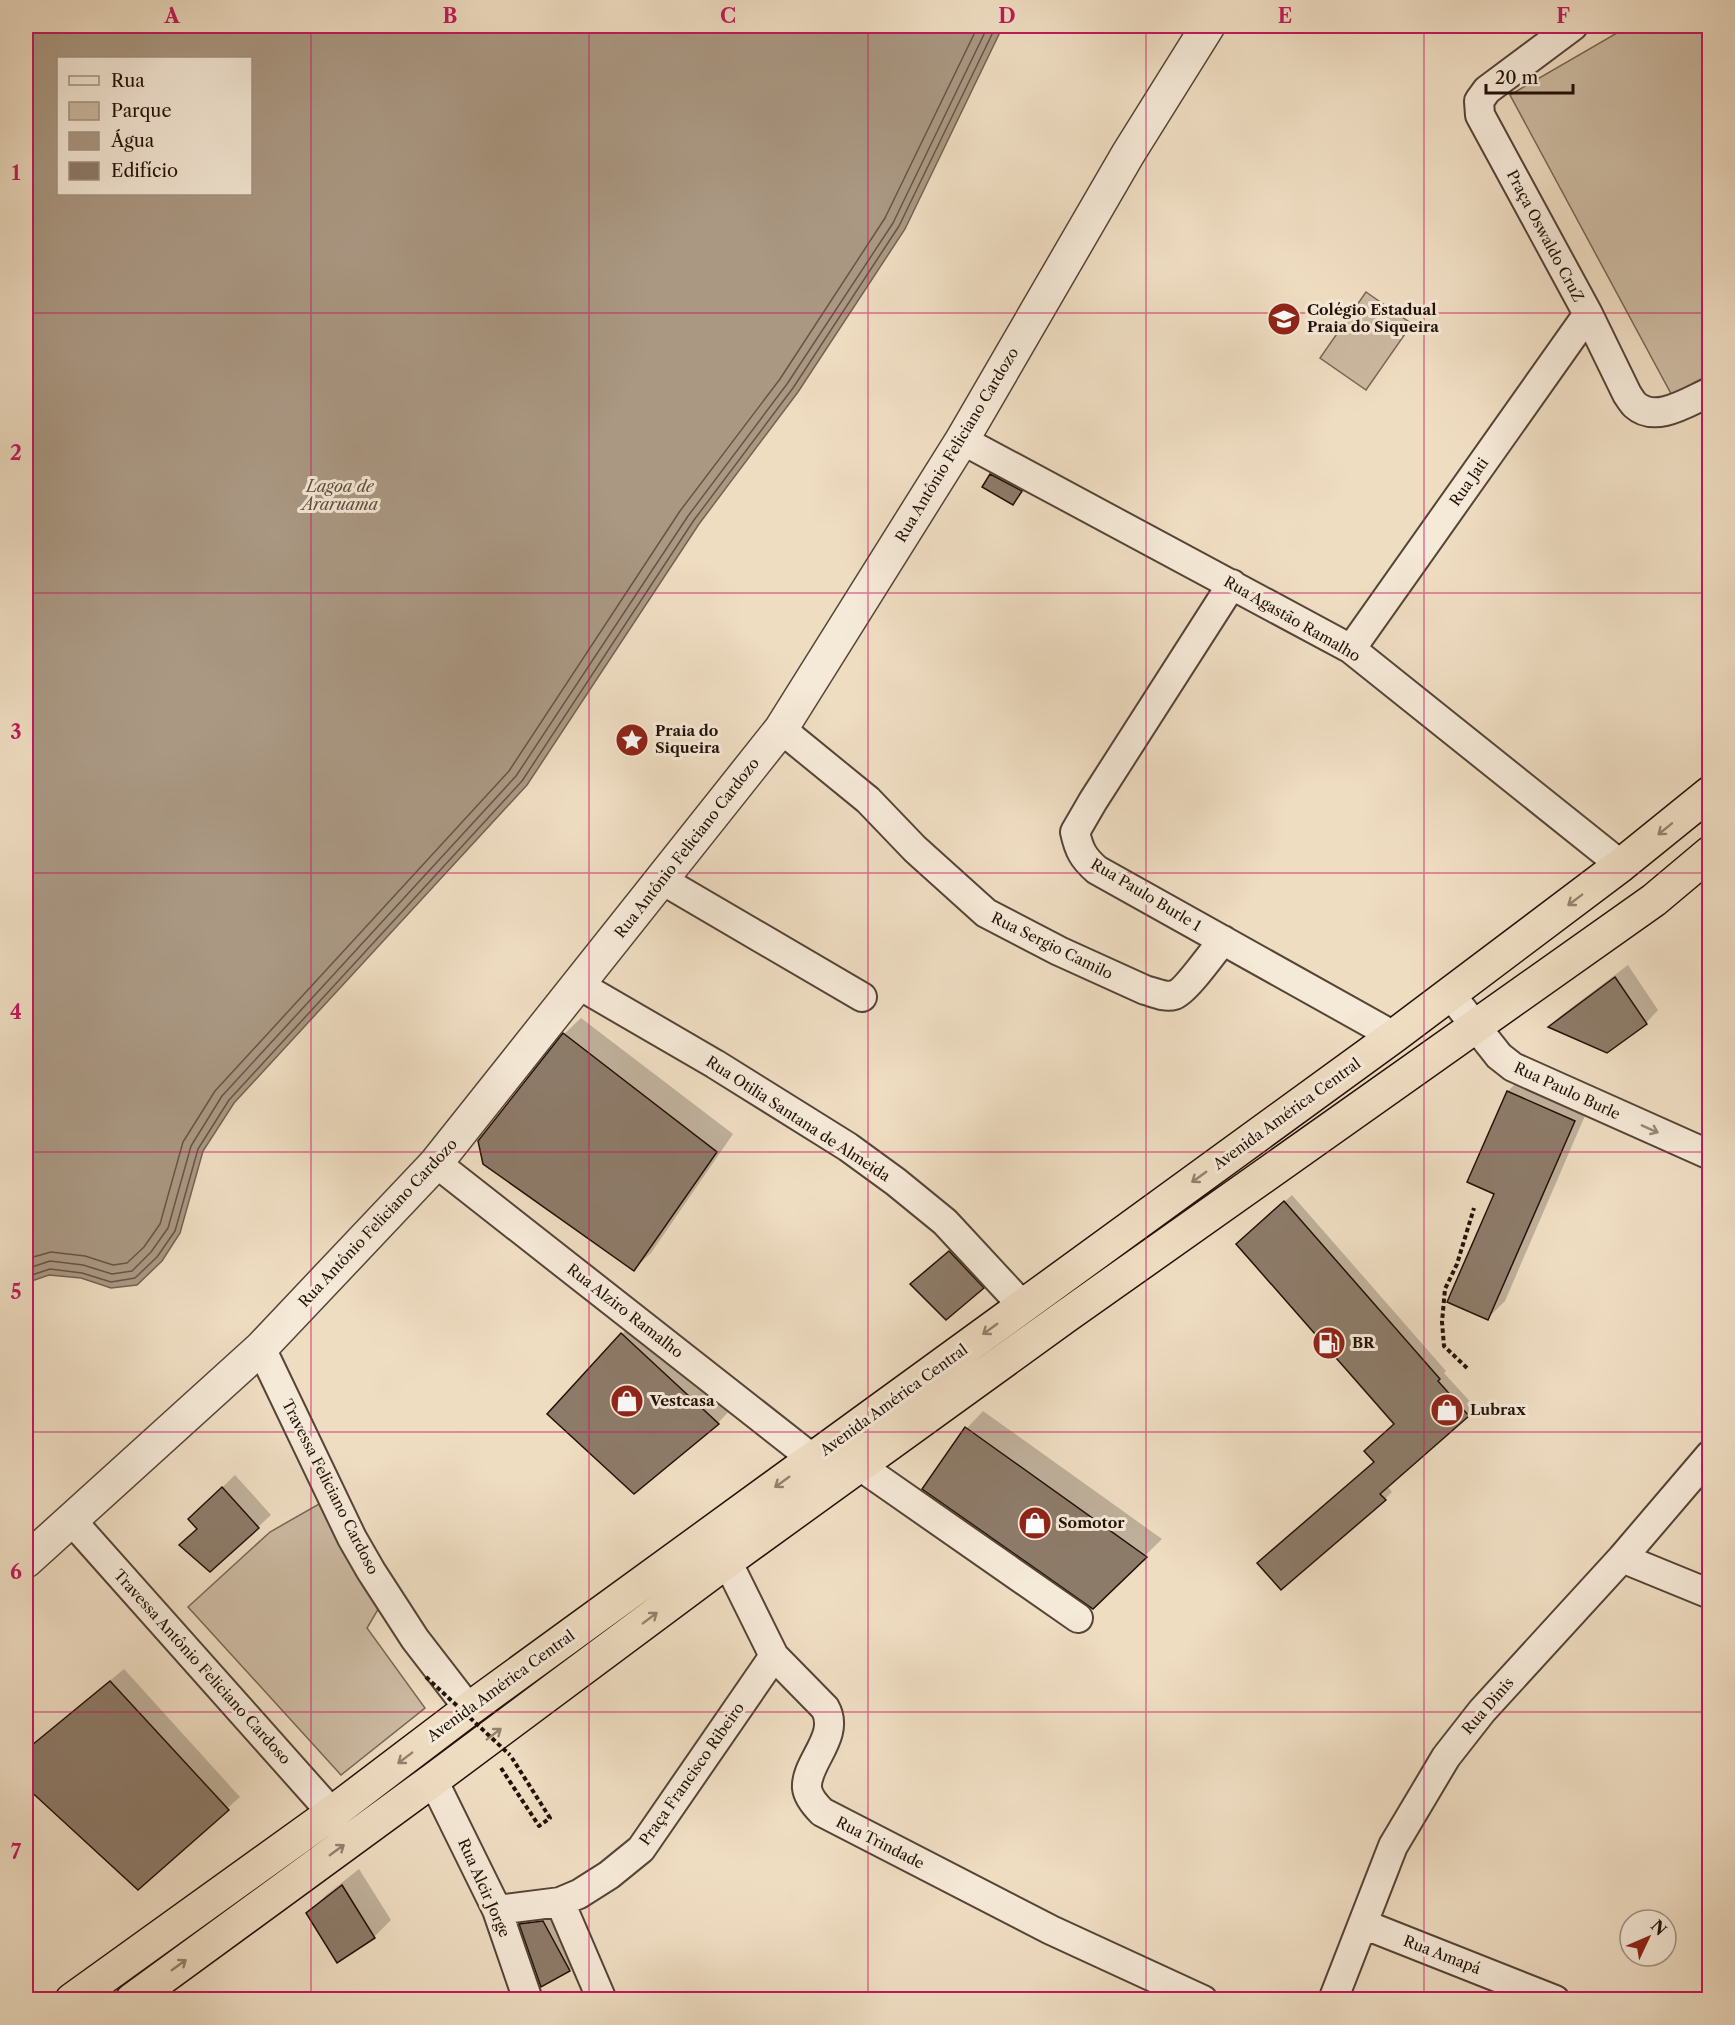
<svg xmlns="http://www.w3.org/2000/svg" width="1735" height="2025" viewBox="0 0 1735 2025" font-family="'Libre Caslon Text',serif">
	<style>
		.green { fill: #ccbaa2; stroke: #786655; stroke-width: 1.5 }
		.water { fill: #aa9883; stroke: #746252; stroke-width: 1.5; fill-rule: evenodd }
		.shadow { fill: #0003 }
		.lines { fill: none; stroke-linecap: round; stroke-linejoin: round }
		.shore { stroke: #665446; stroke-width: 1.5 }
		.building { fill: #8d7b69; stroke: #231108; stroke-width: 1.5 }
		.minor-casing { stroke: #564436; stroke-width: 32 }
		.tertiary-casing { stroke: #564436; stroke-width: 36 }
		.trunk-casing { stroke: #231108; stroke-width: 36 }
		.path { stroke: #231108; stroke-width: 4; stroke-dasharray: 4.5 3; stroke-linecap: butt }
		.minor { stroke: #f5e9d7; stroke-width: 28 }
		.tertiary { stroke: #f5e9d7; stroke-width: 33 }
		.trunk { stroke: #efddc2; stroke-width: 33 }
		.path-bridge { stroke: #231108; stroke-width: 4; stroke-dasharray: 4.5 3; stroke-linecap: butt }
		.oneway { stroke: #93816e }
		.oneway2 { stroke: #96887a }
		.grid { fill: none; stroke: #c2185b; stroke-width: 1.5; stroke-opacity: 0.55 }
		.labels { text-anchor: middle; stroke-width: 6; stroke-linejoin: round; paint-order: stroke }
		.street-label { font-size: 15px; fill: #231108; stroke: #f5e9d7 }
		.poi-label { font-size: 15px; font-weight: bold; fill: #231108; stroke: #f5e9d7; text-anchor: start }
		.water-label { font-size: 16px; font-style: italic; fill: #604e3f; stroke: #f5e9d7 }
		.neatline { fill: none; stroke: #c2185b; stroke-width: 2 }
		.grid-label { font-size: 20px; text-anchor: middle; font-weight: bold; fill: #c2185b }
	</style>
	<rect width="100%" height="100%" fill="#efddc2"/>
	<filter id="stains"><feTurbulence type="fractalNoise" baseFrequency=".00333" numOctaves="4"/><feColorMatrix values="0 0 0 0 .2 0 0 0 0 .09 0 0 0 0 .02 0 0 0 .5 -.17"/></filter>
	<radialGradient id="worn" r=".72"><stop offset=".6" stop-color="#630" stop-opacity="0"/><stop offset="1" stop-color="#630" stop-opacity=".3"/></radialGradient>
	<path class="green" d="M1629,26H1709V383L1675,401L1510,95Z
		M1366,292L1412,324L1366,390L1320,358Z
		M326,1500L383,1601L367,1628L425,1708L341,1775L188,1607L270,1532Z"/>
	<path class="water" d="M26,26H1003L905,229L798,392L699,524L527,785L234,1103L203,1151L180,1233L162,1261L137,1285L111,1288L81,1278L49,1275L26,1283ZM58,58H250V194H58Z"/>
	<path class="shadow" d="M1004,462L1033,478L1025,490L1013,503L992,475Z
		M1628,965L1658,1010L1646,1023L1550,1026L1562,1015Z
		M581,1018L733,1134L651,1253L634,1269L564,1034Z
		M1525,1075L1590,1104L1505,1301L1488,1318L1496,1193L1469,1181L1508,1091Z
		M1292,1195L1446,1371L1444,1373L1475,1407L1387,1486L1392,1492L1385,1499L1281,1588L1375,1462L1396,1424L1245,1237Z
		M958,1244L991,1279L983,1287L921,1276Z
		M639,1318L734,1406L718,1423L622,1334Z
		M983,1411L1162,1539L1093,1607L967,1428Z
		M235,1475L271,1515L258,1527L198,1529L202,1507Z
		M124,1669L240,1797L138,1888L26,1785V1750Z
		M359,1869L391,1920L374,1937L308,1913L325,1896Z
		M560,1905L586,1953L570,1970L542,1984L521,1924L538,1907Z"/>
	<g class="lines">
		<path class="shore" d="M26,1259L51,1252L85,1256L113,1265L127,1263L144,1247L160,1224L183,1142L215,1091L509,771L680,511L780,379L885,218L978,26
			M26,1269L50,1261L83,1265L112,1274L132,1271L151,1252L168,1228L191,1146L222,1096L516,776L688,516L787,384L893,223L988,26
			M26,1277L50,1269L82,1273L111,1282L135,1278L157,1257L175,1231L198,1149L229,1100L522,781L694,520L793,388L899,226L996,26"/>
	</g>
	<path class="building" d="M990,474L1022,491L1013,505L982,487Z
		M1615,977L1647,1024L1607,1053L1548,1027Z
		M563,1033L717,1152L634,1271L483,1164L478,1141Z
		M1507,1091L1575,1121L1488,1320L1447,1302L1494,1194L1467,1182Z
		M1284,1201L1440,1379L1438,1381L1469,1416L1380,1494L1386,1500L1281,1590L1257,1563L1374,1462L1364,1451L1394,1424L1236,1244Z
		M949,1251L984,1288L946,1320L910,1284Z
		M621,1333L719,1424L634,1494L547,1414Z
		M965,1427L1147,1557L1093,1609L922,1489Z
		M222,1487L259,1528L210,1572L179,1545L197,1529L188,1519Z
		M110,1681L229,1810L138,1890L26,1787V1750Z
		M342,1885L375,1938L337,1963L306,1913Z
		M543,1921L570,1971L541,1987L519,1924Z"/>
	<g class="lines">
		<g class="minor-casing">
			<path id="minor" d="M1573,26L1487,90L1479,101L1480,115L1588,314L1627,394C1629,397 1632,402 1635,405C1656,424 1689,401 1710,392
				M962,440L1351,649L1621,865
				M1232,584L1093,801L1075,832C1079,850 1083,858 1097,870L1394,1036
				M1351,649L1588,314
				M781,729L868,800L915,849L986,913L1059,951L1145,990C1153,992 1165,998 1174,995C1185,992 1214,951 1223,940
				M662,880L862,997
				M579,985L715,1064L848,1147L896,1182L945,1222L1022,1305
				M1450,994L1499,1056L1513,1067L1710,1155
				M436,1163L813,1459
				M261,1348L352,1538L371,1571L415,1639L469,1709
				M860,1466L1078,1618
				M72,1521L332,1813
				M1622,1558L1710,1594
				M727,1561L774,1656L825,1708C841,1736 805,1763 807,1788C808,1797 816,1806 822,1812L1051,1930L1203,2000
				M433,1780L497,1910L528,2000
				M560,1902L602,2000
				M497,1910L560,1902L579,1894L609,1875L641,1849L774,1656
				M1363,1924L1555,2000
				M1333,2000L1393,1846L1446,1757L1482,1711L1622,1558L1710,1455"/>
		</g>
		<g class="tertiary-casing">
			<path id="tertiary" d="M26,1561L261,1348L436,1163L781,729L962,440L1128,154L1208,26"/>
		</g>
		<g class="trunk-casing">
			<path id="trunk" d="M72,2000L332,1813L469,1709L1394,1036L1621,865L1710,793
				M132,2000L433,1780L727,1561L1066,1316L1654,900L1710,853"/>
		</g>
		<path class="path" d="M1467,1368L1444,1346L1442,1322L1445,1289L1457,1264L1474,1208
			M501,1768L539,1826L550,1818L512,1758"/>
		<use href="#minor" class="minor"/>
		<use href="#tertiary" class="tertiary"/>
		<use href="#trunk" class="trunk"/>
		<path class="path-bridge" d="M426,1677L510,1755"/>
	</g>
	<defs><path id="oneway-shaft" d="M-6 0H5M1.5-3L5.5 0L1.5 3" fill="none" stroke-width="1.6" stroke-linecap="round" stroke-linejoin="round" transform="scale(1.5)"/></defs>
	<g class="oneway">
		<use href="#oneway-shaft" transform="translate(1665 829) rotate(141)"/>
		<use href="#oneway-shaft" transform="translate(1575 900) rotate(143)"/>
		<use href="#oneway-shaft" transform="translate(1199 1177) rotate(144)"/>
		<use href="#oneway-shaft" transform="translate(990 1329) rotate(144)"/>
		<use href="#oneway-shaft" transform="translate(782 1482) rotate(144)"/>
		<use href="#oneway-shaft" transform="translate(650 1618) rotate(-37)"/>
		<use href="#oneway-shaft" transform="translate(494 1734) rotate(-37)"/>
		<use href="#oneway-shaft" transform="translate(405 1758) rotate(143)"/>
		<use href="#oneway-shaft" transform="translate(337 1850) rotate(-36)"/>
		<use href="#oneway-shaft" transform="translate(179 1965) rotate(-36)"/>
	</g>
	<use class="oneway2" href="#oneway-shaft" transform="translate(1650 1129) rotate(24)"/>
	<path class="grid" d="M311,26V2000M589,26V2000M868,26V2000M1146,26V2000M1424,26V2000M26,313H1710M26,593H1710M26,873H1710M26,1152H1710M26,1432H1710M26,1712H1710"/>
	<defs>
		<g id="school-disc" transform="scale(1.725)"><circle r="9.5" fill="#8f2418" stroke="#f5e9d7"/><path d="M0-5L7-2L0 1L-7-2ZM-4 1L0 2.5L4 1V4Q0 6-4 4Z" fill="#fff"/></g>
		<g id="sight-disc" transform="scale(1.725)"><circle r="9.5" fill="#8f2418" stroke="#f5e9d7"/><path d="M0-6L1.8-2.2L6-1.7L2.9 1.2L3.7 5.4L0 3.3L-3.7 5.4L-2.9 1.2L-6-1.7L-1.8-2.2Z" fill="#fff"/></g>
		<g id="fuel-disc" transform="scale(1.725)"><circle r="9.5" fill="#8f2418" stroke="#f5e9d7"/><path d="M-5.5-6h7V0h2V4h1.3V-2.5L3-4.5l.8-.8L6-3V5H2.5V1h-1V6h-7ZM-4.2-4.7v3.2H.2V-4.7Z" fill="#fff"/></g>
		<g id="shop-disc" transform="scale(1.725)"><circle r="9.5" fill="#8f2418" stroke="#f5e9d7"/><path d="M-5-2.5h2.3a2.7 3.5 0 0 1 5.4 0H5L5.5 6h-11ZM-1.5-2.5h3a1.5 2.3 0 0 0-3 0Z" fill="#fff"/></g>
	</defs>
	<g fill-rule="evenodd">
		<use href="#school-disc" x="1284" y="319"/>
		<use href="#sight-disc" x="632" y="740"/>
		<use href="#fuel-disc" x="1329" y="1343"/>
		<use href="#shop-disc" x="627" y="1401"/>
		<use href="#shop-disc" x="1447" y="1410"/>
		<use href="#shop-disc" x="1035" y="1523"/>
	</g>
	<g class="labels">
		<g class="street-label">
			<text transform="translate(1545 236) rotate(62)" y="5">Praça Oswaldo CruZ</text>
			<text transform="translate(957 445) rotate(-59)" y="5">Rua Antônio Feliciano Cardozo</text>
			<text transform="translate(1469 482) rotate(-55)" y="5">Rua Jati</text>
			<text transform="translate(1292 619) rotate(30)" y="5">Rua Agastão Ramalho</text>
			<text transform="translate(687 848) rotate(-52)" y="5">Rua Antônio Feliciano Cardozo</text>
			<text transform="translate(1146 895) rotate(31)" y="5">Rua Paulo Burle 1</text>
			<text transform="translate(1052 946) rotate(26)" y="5">Rua Sergio Camilo</text>
			<text transform="translate(1567 1091) rotate(25)" y="5">Rua Paulo Burle</text>
			<text transform="translate(1287 1114) rotate(-36)" y="5">Avenida América Central</text>
			<text transform="translate(798 1119) rotate(33)" y="5">Rua Otilia Santana de Almeida</text>
			<text transform="translate(378 1223) rotate(-47)" y="5">Rua Antônio Feliciano Cardozo</text>
			<text transform="translate(625 1311) rotate(38)" y="5">Rua Alziro Ramalho</text>
			<text transform="translate(894 1400) rotate(-36)" y="5">Avenida América Central</text>
			<text transform="translate(330 1487) rotate(63)" y="5">Travessa Feliciano Cardoso</text>
			<text transform="translate(202 1667) rotate(48)" y="5">Travessa Antônio Feliciano Cardoso</text>
			<text transform="translate(501 1686) rotate(-36)" y="5">Avenida América Central</text>
			<text transform="translate(1488 1706) rotate(-49)" y="5">Rua Dinis</text>
			<text transform="translate(692 1774) rotate(-55)" y="5">Praça Francisco Ribeiro</text>
			<text transform="translate(880 1843) rotate(27)" y="5">Rua Trindade</text>
			<text transform="translate(484 1888) rotate(66)" y="5">Rua Alcir Jorge</text>
			<text transform="translate(1442 1955) rotate(21)" y="5">Rua Amapá</text>
		</g>
		<g class="poi-label">
			<text x="1307" y="315">Colégio Estadual<tspan x="1307" dy="17">Praia do Siqueira</tspan></text>
			<text x="655" y="736">Praia do<tspan x="655" dy="17">Siqueira</tspan></text>
			<text x="1352" y="1348">BR</text>
			<text x="650" y="1406">Vestcasa</text>
			<text x="1470" y="1415">Lubrax</text>
			<text x="1058" y="1528">Somotor</text>
		</g>
		<g class="water-label">
			<text x="340" y="492">Lagoa de<tspan x="340" dy="18">Araruama</tspan></text>
		</g>
	</g>
	<rect width="1735" height="2025" fill="none" stroke="#efddc2" stroke-width="66"/>
	<rect x="57" y="57" width="195" height="138" fill="#f5e9d7" stroke="#a19384" stroke-width="1.5"/>
	<rect x="69" y="76" width="30" height="9" fill="#f5e9d7" stroke="#a19384" stroke-width="1.5"/>
	<text x="111" y="87" font-size="18" fill="#231108">Rua</text>
	<rect x="69" y="102" width="30" height="18" fill="#ccbaa2" stroke="#a19384" stroke-width="1.5"/>
	<text x="111" y="117" font-size="18" fill="#231108">Parque</text>
	<rect x="69" y="132" width="30" height="18" fill="#aa9883" stroke="#a19384" stroke-width="1.5"/>
	<text x="111" y="147" font-size="18" fill="#231108">Água</text>
	<rect x="69" y="162" width="30" height="18" fill="#8d7b69" stroke="#a19384" stroke-width="1.5"/>
	<text x="111" y="177" font-size="18" fill="#231108">Edifício</text>
	<g transform="translate(1648 1938) rotate(46)"><circle r="28" fill="#f5e9d7" stroke="#a19384" stroke-width="1.5"/>
	<path d="M0-4.5L10 22L0 15L-10 22Z" fill="#8f2418"/>
	<text y="-9" font-size="16" font-weight="bold" text-anchor="middle" fill="#231108">N</text>
	</g>
	<path d="M1486 84v9h87v-9" fill="none" stroke="#231108" stroke-width="3"/>
	<text x="1495" y="84" font-size="18" fill="#231108" stroke="#f5e9d7" stroke-width="4.5" paint-order="stroke">20 m</text>
	<rect x="33" y="33" width="1669" height="1959" class="neatline"/>
	<g class="grid-label">
		<text x="172" y="23">A</text>
		<text x="450" y="23">B</text>
		<text x="728" y="23">C</text>
		<text x="1007" y="23">D</text>
		<text x="1285" y="23">E</text>
		<text x="1563" y="23">F</text>
		<text x="16" y="180">1</text>
		<text x="16" y="460">2</text>
		<text x="16" y="739">3</text>
		<text x="16" y="1019">4</text>
		<text x="16" y="1299">5</text>
		<text x="16" y="1579">6</text>
		<text x="16" y="1859">7</text>
	</g>
	<rect width="100%" height="100%" filter="url(#stains)"/>
	<rect width="100%" height="100%" fill="url(#worn)"/>
</svg>
